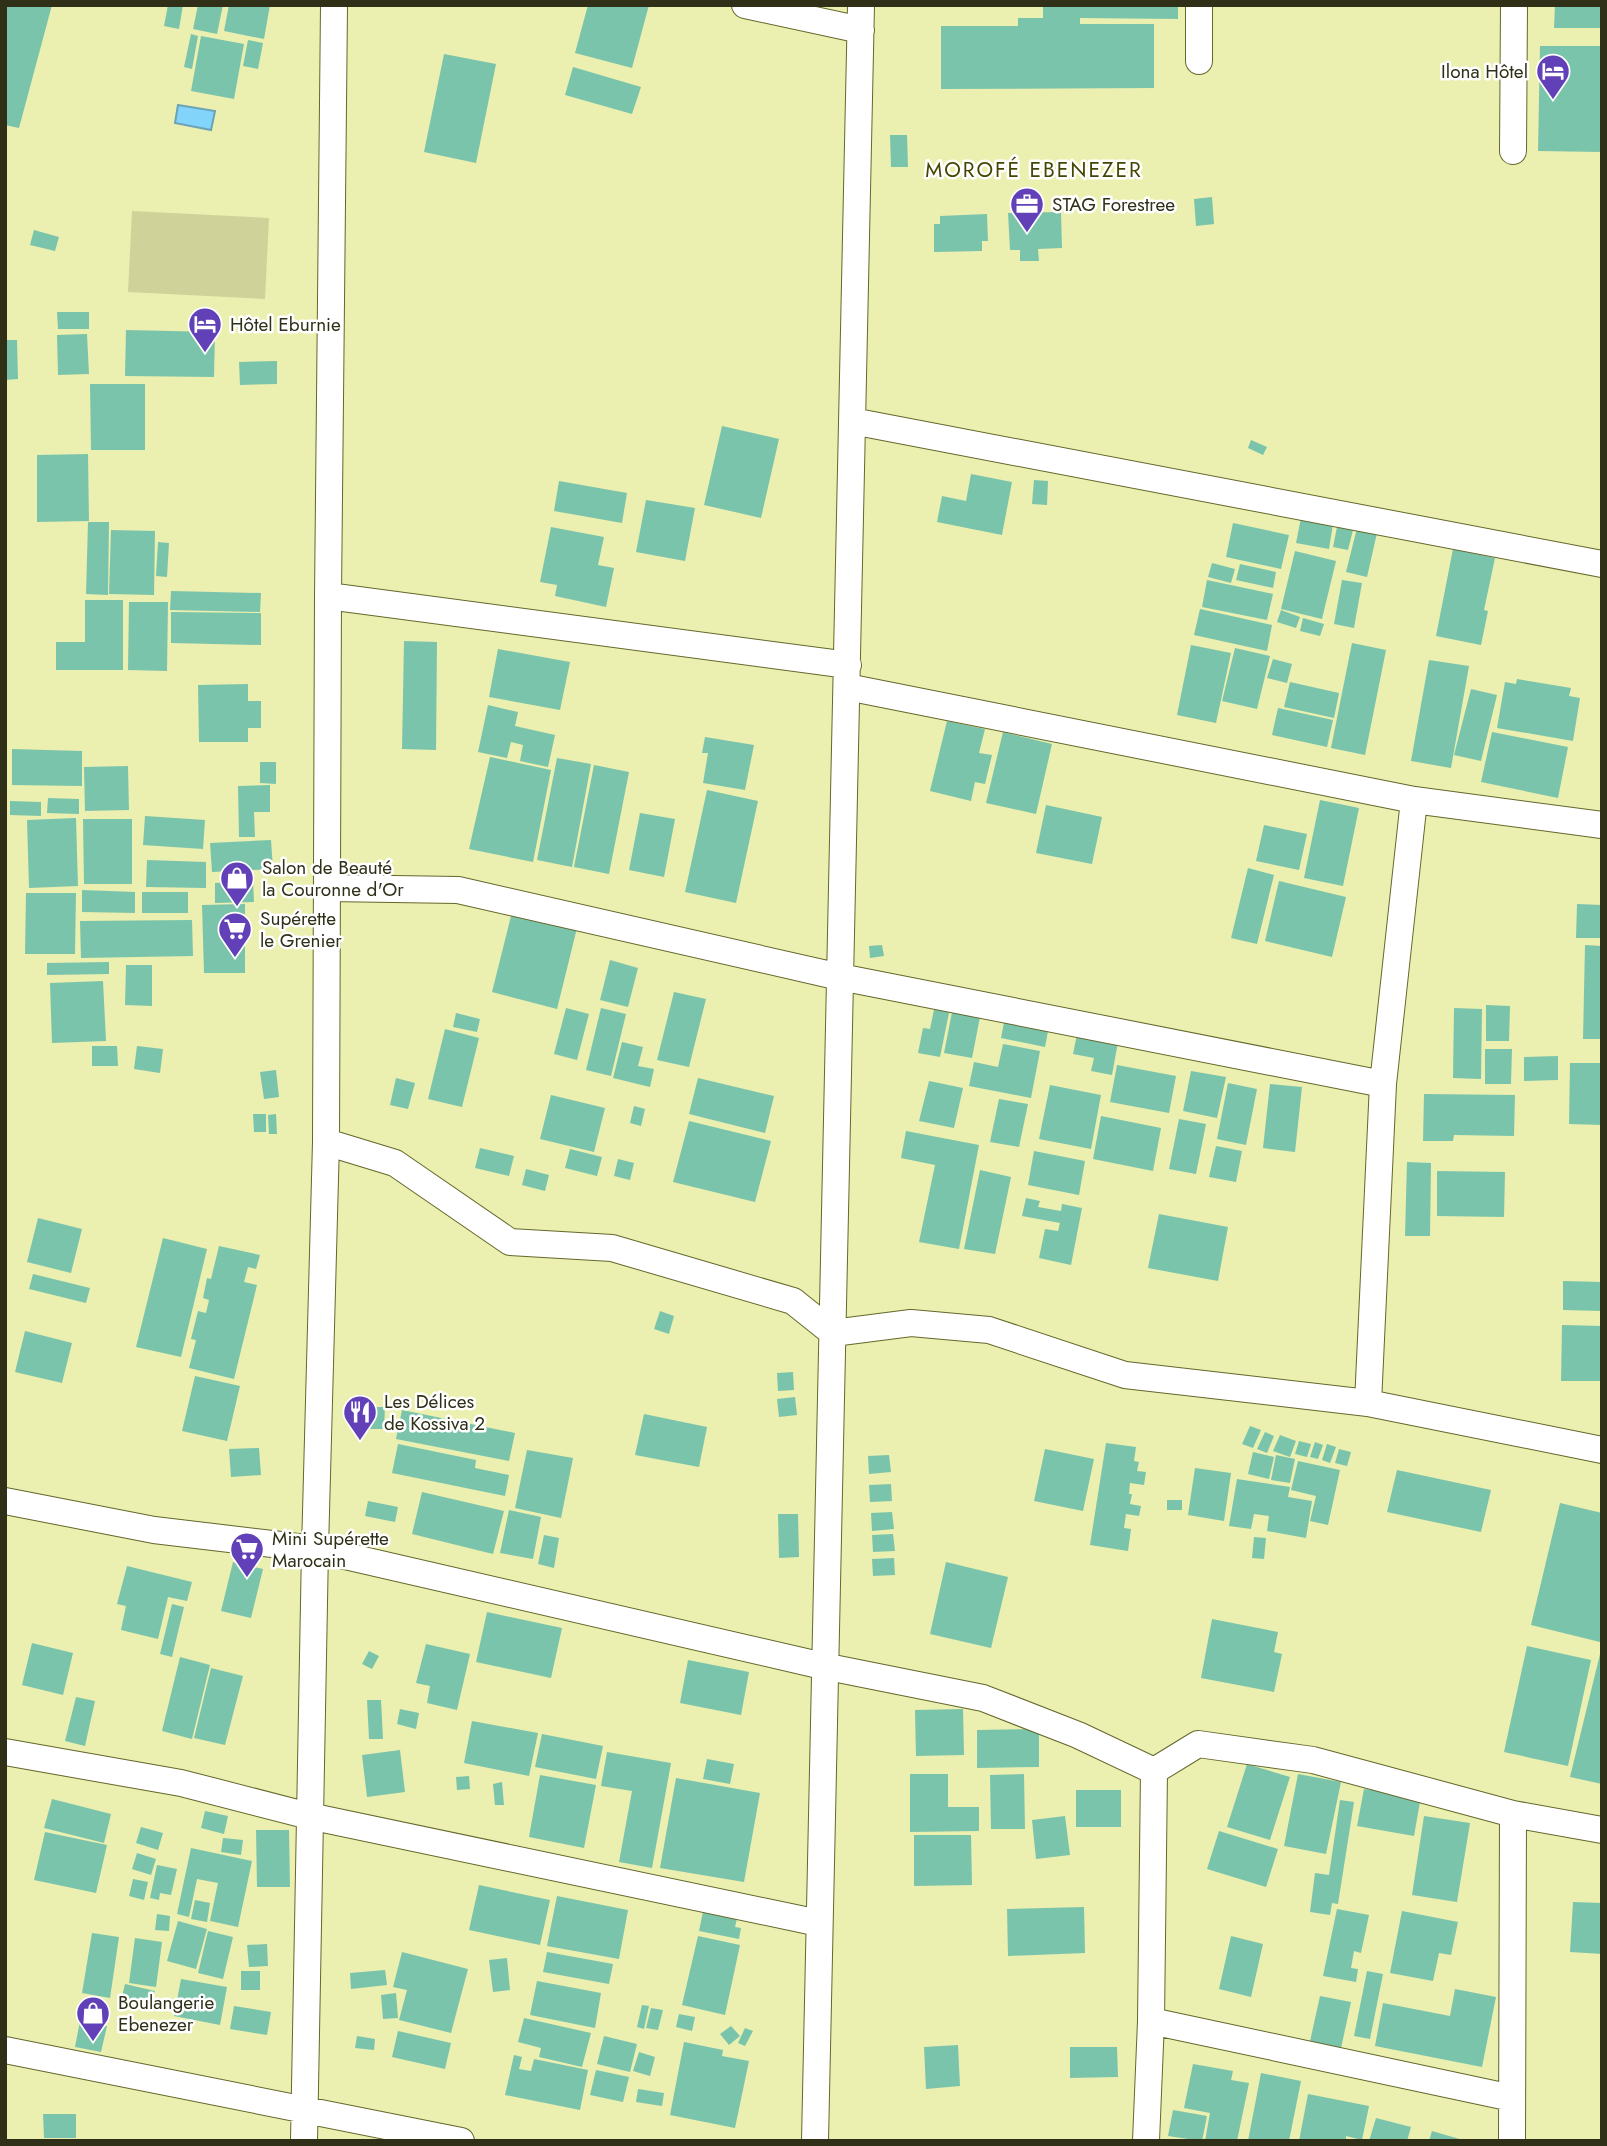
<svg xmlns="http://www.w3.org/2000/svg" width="1607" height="2146" viewBox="0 0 1607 2146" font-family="Jost,sans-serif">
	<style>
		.green { fill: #d0d399 }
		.water { fill: #83d4fb; stroke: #6aa3b7; stroke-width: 2 }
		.building { fill: #7bc4ac }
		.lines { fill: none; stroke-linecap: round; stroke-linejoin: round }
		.street-casing { stroke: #65672b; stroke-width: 28 }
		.street { stroke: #fff; stroke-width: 26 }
		.labels { text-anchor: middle; stroke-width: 5; stroke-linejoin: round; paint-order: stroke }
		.poi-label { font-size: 19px; fill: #2f3017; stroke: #fff; text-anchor: start }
		.neighbourhood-label { font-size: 21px; letter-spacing: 2px; fill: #454603; stroke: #fff }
	</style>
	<rect width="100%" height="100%" fill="#ebefaf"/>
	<path class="green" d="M132,211L269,218L265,299L128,292Z"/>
	<path class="water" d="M178,105L215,111L211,130L175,123Z"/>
	<path class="building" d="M5,5H52L19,128L5,125Z
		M168,5H183L179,29L164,26Z
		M198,5H223L217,34L193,29Z
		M229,5H270L264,39L224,31Z
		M588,5H649L632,68L575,53Z
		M1043,5H1178V19L1080,18V24H1154V88L941,89V26H1018V18H1043Z
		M1555,5H1602V28H1554Z
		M191,34L198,36L192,69L184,67Z
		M201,36L244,44L234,99L191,91Z
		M248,40L263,43L258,69L243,66Z
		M1540,46H1602L1601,152L1538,151Z
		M444,54L496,64L476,163L424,152Z
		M573,67L641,87L632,114L565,95Z
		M890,135H907L908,167H891Z
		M1212,197L1214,224L1196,226L1194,199Z
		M1061,212L1062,248L1038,249L1039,261H1020V250H1010L1008,213Z
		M987,214L988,241H982V251L934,252V224H940V216Z
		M34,230L59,237L55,251L30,245Z
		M57,312H89V329H58Z
		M126,330L215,332L214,377L125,376Z
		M87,334L89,374L58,375L57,335Z
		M5,340H17L18,379L5,380Z
		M277,361V384L240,385L239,362Z
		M90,384H145V450H91Z
		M722,426L779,439L761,518L704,505Z
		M1251,440L1267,447L1263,455L1248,448Z
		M88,454L89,521L37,522V455Z
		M971,474L1012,482L1002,535L937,522L942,496L966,501Z
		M1034,480L1048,481L1047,505L1032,504Z
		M559,481L627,493L622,523L554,511Z
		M646,500L695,508L685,561L636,552Z
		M1301,518L1333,524L1329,549L1296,543Z
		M88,522H109L108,595L86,594Z
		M1233,523L1289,535L1281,569L1226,557Z
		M551,527L604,537L598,565L614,568L606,607L555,596L557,585L540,582Z
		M1337,527L1353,530L1348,550L1333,547Z
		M1357,528L1377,533L1367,577L1346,572Z
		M111,530L155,531L154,595L109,594Z
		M158,542L169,543L167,577L156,576Z
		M1453,549L1495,558L1484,610L1488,611L1481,645L1436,636Z
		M1295,551L1336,561L1322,619L1281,609Z
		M1212,563L1235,569L1231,583L1208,577Z
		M1240,564L1276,572L1273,588L1236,580Z
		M1207,580L1273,594L1267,620L1202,607Z
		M1342,580L1362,583L1354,628L1334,624Z
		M171,591L261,593L260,612L170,610Z
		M85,600H123V670H56V642H85Z
		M129,602H168L167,671L128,670Z
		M1200,609L1272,625L1267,651L1194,635Z
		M1281,610L1300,617L1296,628L1277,622Z
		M171,612L261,613V645L171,643Z
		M1303,618L1324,624L1320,636L1300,631Z
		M404,641L437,642L436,750L402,749Z
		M1352,643L1386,650L1365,755L1331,748Z
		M1191,645L1231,653L1216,723L1177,715Z
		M1235,648L1270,656L1257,709L1222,701Z
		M498,649L570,662L560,710L489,697Z
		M1273,659L1292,664L1287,683L1267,678Z
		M1429,660L1469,666L1451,768L1411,761Z
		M1517,679L1571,688L1569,696L1580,698L1573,741L1497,728L1505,682L1516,684Z
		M1290,682L1339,693L1334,718L1284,707Z
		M248,684V701H261V728H248V742H199L198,685Z
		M1471,689L1497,695L1481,761L1454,755Z
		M488,705L518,712L515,726L555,735L548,767L520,761L523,745L511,742L507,758L478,752Z
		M1278,708L1333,720L1327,747L1272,735Z
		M947,721L985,729L979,753L992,755L985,784L975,782L971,801L930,791Z
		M1003,732L1052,744L1036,814L986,803Z
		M1492,732L1568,747L1558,798L1481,782Z
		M705,737L754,745L745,790L703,783L708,753H702Z
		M12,749L82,751V786L12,785Z
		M490,757L551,770L533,862L469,849Z
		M557,758L591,764L572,867L537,860Z
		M260,762H276V784L260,783Z
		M594,765L629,772L609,874L574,867Z
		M128,766L129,810L85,811L84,767Z
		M270,785V812H254L255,837H239L238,786Z
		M707,790L758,801L736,903L685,892Z
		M48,798L79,799V814L47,813Z
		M1320,800L1359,808L1343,886L1304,878Z
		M10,801L41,802V816L10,815Z
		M1046,805L1102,817L1092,864L1036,853Z
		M640,813L675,819L664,877L629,870Z
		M145,816L205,820L203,849L143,845Z
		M76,818L78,886L29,888L27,820Z
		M83,819H132V884H84Z
		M1264,825L1307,834L1299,870L1256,861Z
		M271,840L273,869L212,872L210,843Z
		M147,860L206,862V888L146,887Z
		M1248,868L1274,875L1257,944L1231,938Z
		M253,881L254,902L215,903V883Z
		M1279,881L1346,897L1332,957L1265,941Z
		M82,890L135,892V913L82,912Z
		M142,892H188V913H142Z
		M26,893H76L75,954H25Z
		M245,904V973H204L202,905Z
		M1577,904L1602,905V938H1576Z
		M512,912L577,928L557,1009L492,992Z
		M192,920L193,956L81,958L80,921Z
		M882,945L884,956L870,958L869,946Z
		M1585,945L1602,946V1039H1583Z
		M610,960L638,968L628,1007L600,1000Z
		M109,962V974L47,975V963Z
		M126,965H152V1006L125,1005Z
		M103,981L106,1041L52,1043L50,983Z
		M674,992L706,999L689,1067L657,1060Z
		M935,1005L950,1008L940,1057L918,1053L923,1028L930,1029Z
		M1486,1005L1510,1006L1509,1041H1486Z
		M953,1007L981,1012L972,1058L944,1053Z
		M566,1008L589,1014L577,1060L554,1054Z
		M601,1008L626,1014L611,1076L586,1070Z
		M1454,1008L1482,1009L1481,1079L1453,1078Z
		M456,1013L480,1019L477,1032L453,1027Z
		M1005,1017L1049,1026L1045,1047L1001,1038Z
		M445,1029L479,1038L462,1107L428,1099Z
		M1077,1034L1118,1042L1112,1075L1091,1071L1094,1058L1073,1054Z
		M622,1042L643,1047L638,1066L654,1069L650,1087L613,1078Z
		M1003,1044L1040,1051L1031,1098L969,1086L974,1062L998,1067Z
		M92,1046H117L118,1066H92Z
		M137,1046L163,1049L160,1073L134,1069Z
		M1485,1049H1512L1511,1084H1485Z
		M1558,1056V1080L1524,1081V1057Z
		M1570,1063H1602V1125L1569,1124Z
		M1117,1065L1176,1076L1169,1113L1110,1102Z
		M276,1070L279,1097L264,1099L260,1072Z
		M1191,1071L1226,1077L1217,1118L1183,1111Z
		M396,1078L415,1083L408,1109L390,1105Z
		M698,1078L774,1096L765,1133L689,1114Z
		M929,1081L963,1088L954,1128L919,1121Z
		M1228,1083L1257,1089L1246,1145L1217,1139Z
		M1270,1084L1302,1087L1295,1152L1263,1148Z
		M1050,1085L1101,1095L1091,1149L1039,1139Z
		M1424,1094L1515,1095L1514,1136L1454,1135L1453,1141H1423Z
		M551,1095L605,1108L594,1152L540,1139Z
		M999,1099L1028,1104L1019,1147L990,1142Z
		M634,1106L645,1109L641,1126L630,1123Z
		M253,1114H266V1132H254Z
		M276,1114L277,1134H269L268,1115Z
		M1101,1116L1161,1128L1153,1171L1093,1159Z
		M1179,1119L1206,1124L1196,1174L1169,1169Z
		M689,1121L771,1141L755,1202L673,1182Z
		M906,1131L979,1145L959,1249L919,1242L935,1165L901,1158Z
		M1216,1146L1242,1151L1236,1182L1209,1177Z
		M480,1148L514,1156L509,1176L475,1168Z
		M570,1149L602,1157L597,1176L565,1168Z
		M1034,1151L1085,1161L1079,1195L1028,1185Z
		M618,1159L634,1163L630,1180L614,1176Z
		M1407,1162L1431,1163L1430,1236H1405Z
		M526,1169L549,1175L545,1191L522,1185Z
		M980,1170L1011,1177L995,1254L964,1249Z
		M1437,1171L1505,1172L1504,1217L1437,1216Z
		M1026,1198L1040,1201L1038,1207L1061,1211L1062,1204L1082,1208L1071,1265L1039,1258L1045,1229L1058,1231L1060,1223L1022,1216Z
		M1159,1214L1228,1227L1218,1281L1148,1268Z
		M38,1218L82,1229L71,1273L27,1262Z
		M163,1238L207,1249L181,1357L136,1347Z
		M219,1246L260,1255L256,1269L248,1267L244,1282L257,1285L234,1379L189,1368L196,1340L191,1339L198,1311L206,1313L209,1300L203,1298L207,1278L211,1279Z
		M33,1274L90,1288L86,1303L29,1289Z
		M1563,1281L1602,1282V1311L1563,1310Z
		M660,1311L674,1316L669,1334L654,1329Z
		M1562,1325L1602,1326V1381H1561Z
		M25,1331L72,1343L62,1383L15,1372Z
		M793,1372L794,1390L778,1391L777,1373Z
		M195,1376L240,1386L227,1441L182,1431Z
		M795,1397L797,1415L779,1417L777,1399Z
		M367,1407H385L384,1429H367Z
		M402,1410L515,1433L509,1461L396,1439Z
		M644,1414L707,1427L699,1467L635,1455Z
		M1250,1426L1261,1430L1253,1448L1242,1444Z
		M1265,1432L1274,1436L1267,1453L1257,1449Z
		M1280,1435L1296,1441L1290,1457L1273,1451Z
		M1299,1441L1311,1444L1307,1457L1295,1454Z
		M1315,1442L1323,1445L1318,1459L1310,1457Z
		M1106,1443L1136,1447L1134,1461L1139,1462L1137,1471L1146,1472L1144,1485L1130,1483L1129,1494H1132L1130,1504L1141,1506L1139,1516L1126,1514L1124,1528L1131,1529L1128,1551L1090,1545Z
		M398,1444L476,1460L475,1468L509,1475L505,1496L392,1473Z
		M1327,1444L1336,1447L1330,1463L1322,1460Z
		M259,1448L261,1475L231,1477L229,1449Z
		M1045,1449L1094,1459L1083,1511L1034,1501Z
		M1339,1449L1351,1452L1347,1466L1335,1463Z
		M527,1450L573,1458L561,1518L515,1508Z
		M1253,1452L1274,1457L1269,1479L1248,1474Z
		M889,1455L891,1472L869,1474L868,1456Z
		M1276,1455L1295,1459L1290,1483L1271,1480Z
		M1298,1461L1340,1470L1328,1525L1310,1521L1316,1496L1291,1490Z
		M1195,1468L1231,1473L1224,1521L1188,1515Z
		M1397,1470L1491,1490L1481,1532L1387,1512Z
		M1237,1479L1290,1487L1288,1497L1312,1501L1306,1538L1267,1531L1269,1516L1254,1514L1251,1529L1229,1526Z
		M891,1484L892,1501L870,1502L869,1485Z
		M422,1492L504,1511L493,1554L412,1534Z
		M1167,1500H1182V1510H1167Z
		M368,1501L398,1507L395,1522L365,1516Z
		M1560,1503L1602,1513V1633L1600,1642L1531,1625Z
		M509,1510L541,1517L533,1559L500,1553Z
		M892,1512L894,1529L872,1531L871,1513Z
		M778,1514H798L799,1557L779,1558Z
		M893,1534L895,1551L873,1552L872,1535Z
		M544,1535L559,1538L554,1568L538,1564Z
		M1254,1537L1266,1538L1264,1559L1252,1558Z
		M894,1558L895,1575L873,1576L872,1559Z
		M233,1562L263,1569L251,1618L221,1611Z
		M946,1562L1008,1577L991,1648L930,1634Z
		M127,1566L192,1582L187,1601L168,1597L158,1639L121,1630L126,1606L117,1604Z
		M172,1604L184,1607L172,1657L160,1654Z
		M487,1612L562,1628L551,1678L476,1662Z
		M1212,1619L1278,1632L1274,1652L1282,1654L1274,1692L1201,1678Z
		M32,1643L73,1653L63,1695L22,1685Z
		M426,1644L470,1654L457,1710L427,1703L430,1686L416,1683Z
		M1527,1646L1591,1660L1568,1766L1504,1752Z
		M1601,1650H1602V1784L1570,1777Z
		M369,1651L379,1656L372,1669L362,1664Z
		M180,1657L210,1665L192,1739L162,1731Z
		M688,1660L749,1672L741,1715L680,1703Z
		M211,1668L243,1676L225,1745L194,1738Z
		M76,1697L95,1701L85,1746L65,1741Z
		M367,1700H381L383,1739H369Z
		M400,1709L419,1713L416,1729L397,1724Z
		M963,1709L964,1755L916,1756L915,1710Z
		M472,1721L538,1733L529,1776L464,1763Z
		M1039,1729V1767L977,1768V1730Z
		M542,1734L603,1746L596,1779L535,1767Z
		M400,1750L405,1792L367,1797L362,1755Z
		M607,1752L671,1763L652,1868L619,1862L632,1791L601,1786Z
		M707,1759L734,1764L730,1784L703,1779Z
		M1247,1764L1290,1777L1270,1840L1227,1827Z
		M910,1774H948V1807H979V1831L910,1832Z
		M1024,1774L1025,1829H991L990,1775Z
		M1298,1774L1341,1782L1326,1854L1284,1846Z
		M540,1775L596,1785L584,1848L529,1837Z
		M469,1776L470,1789L457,1790L456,1777Z
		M676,1778L760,1793L744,1882L660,1868Z
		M502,1782L504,1805H495L493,1784Z
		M1364,1789L1421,1796L1414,1836L1357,1826Z
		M1076,1790H1121V1827H1076Z
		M52,1799L111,1814L104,1843L44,1828Z
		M1340,1800L1354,1802L1338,1904L1332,1903L1330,1915L1310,1912L1315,1873L1329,1875Z
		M205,1811L228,1816L224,1834L201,1828Z
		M1065,1816L1070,1855L1036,1859L1032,1820Z
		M1424,1816L1470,1823L1457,1902L1412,1895Z
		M141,1827L163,1833L158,1850L136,1843Z
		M256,1830H289L290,1887H257Z
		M1219,1831L1278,1849L1266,1887L1207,1869Z
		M45,1832L107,1845L96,1893L34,1880Z
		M914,1835H971L972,1885L914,1886Z
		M223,1838L243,1840L241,1855L221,1852Z
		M191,1848L252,1861L238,1927L210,1921L218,1883L197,1879L189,1917L177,1914Z
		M137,1853L156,1859L151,1875L132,1869Z
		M157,1865L177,1869L171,1895L160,1893L159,1900L150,1898Z
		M133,1879L148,1882L144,1900L129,1896Z
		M479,1885L550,1900L540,1945L469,1930Z
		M557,1896L628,1910L619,1959L547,1946Z
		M195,1900L210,1903L207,1922L191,1919Z
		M1573,1902L1602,1903V1954L1570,1952Z
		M704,1907L738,1914L735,1927L741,1928L739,1939L699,1931Z
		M1084,1907L1085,1953L1008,1956L1007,1909Z
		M1337,1909L1369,1915L1361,1953L1354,1951L1351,1968L1358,1969L1356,1982L1323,1976Z
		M1402,1911L1458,1922L1451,1955L1439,1953L1433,1981L1390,1973Z
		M157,1914L170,1916L169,1931L155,1930Z
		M178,1921L207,1929L196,1969L167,1961Z
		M208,1931L233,1937L223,1979L198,1973Z
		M92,1933L119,1937L110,1998L82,1993Z
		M698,1936L740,1945L725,2015L682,2005Z
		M1231,1936L1263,1944L1251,1997L1219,1989Z
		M135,1938L162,1942L156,1987L129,1983Z
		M267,1944L268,1966L249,1967L247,1945Z
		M402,1952L468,1969L451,2033L399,2020L407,1990L393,1987Z
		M547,1952L613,1964L609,1984L543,1972Z
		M507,1958L510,1990L493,1992L489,1960Z
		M385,1970L387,1985L351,1989L350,1973Z
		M241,1971H260V1990H241Z
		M1367,1971L1383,1974L1370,2039L1354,2036Z
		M181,1979L227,1987L220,2025L174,2016Z
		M537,1981L601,1993L595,2028L530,2015Z
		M125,1984L155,1991L150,2008L121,2001Z
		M1455,1989L1496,1997L1482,2067L1375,2046L1383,2003L1450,2016Z
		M396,1993L398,2018L383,2019L381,1995Z
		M1320,1996L1351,2002L1340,2053L1309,2046Z
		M642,2005L649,2006L644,2029L637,2027Z
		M234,2006L271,2012L267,2035L230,2029Z
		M651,2008L663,2010L658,2030L646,2028Z
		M679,2014L695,2017L692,2031L676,2027Z
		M524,2018L591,2033L582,2067L539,2057L541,2048L518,2042Z
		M80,2021L107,2026L101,2052L75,2047Z
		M731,2026L740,2036L729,2045L720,2034Z
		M745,2028L753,2031L745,2046L738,2043Z
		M398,2031L451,2043L445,2069L392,2057Z
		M357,2036L375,2039L374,2050L355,2048Z
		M604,2036L637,2044L630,2072L597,2064Z
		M684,2042L723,2050L722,2056L749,2061L735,2128L670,2115Z
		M958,2045L960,2086L926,2089L924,2047Z
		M1070,2047H1117L1118,2077L1070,2078Z
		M639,2052L655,2057L650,2076L633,2071Z
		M514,2055L522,2057L519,2069L531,2071L534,2059L588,2070L580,2110L505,2095Z
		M1193,2064L1233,2071L1231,2080L1249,2083L1237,2141H1205L1210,2113L1184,2108Z
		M596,2070L629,2077L623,2102L590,2095Z
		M1261,2073L1301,2081L1289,2141H1248Z
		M638,2089L664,2093L662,2106L636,2102Z
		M1308,2094L1369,2106L1362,2140L1346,2136V2141H1299Z
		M1173,2110L1207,2116L1202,2141L1168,2136Z
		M43,2114H76V2138H44Z
		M1376,2118L1411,2127L1407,2141H1369Z
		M1432,2131L1463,2140V2141H1429Z"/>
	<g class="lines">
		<g class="street-casing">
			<path id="street" d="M745,5L861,30
				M1199,61V5
				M1513,151L1514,5
				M852,421L1602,564
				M328,596L848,665
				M847,687L1414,800L1602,825
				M328,888L458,890L840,977L1383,1084
				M326,1142L395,1163L510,1242L612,1248L793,1301L833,1333L911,1323L989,1330L1125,1375L1368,1403L1602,1450
				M1368,1403L1383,1084L1414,800
				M5,1501L154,1530L315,1549L823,1666L983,1698L1078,1735L1154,1771
				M5,1752L181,1783L309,1816L819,1923
				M1154,1771L1198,1744L1313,1760L1513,1814L1602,1830
				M1151,2021L1512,2098
				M5,2050L461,2141
				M304,2141L315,1549L326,1142L328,596L334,5
				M815,2141L861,5
				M1146,2141L1151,2021L1154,1771
				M1512,2141L1513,1814"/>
		</g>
		<use href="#street" class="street"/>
	</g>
	<defs>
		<g id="hotel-pin" transform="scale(1.75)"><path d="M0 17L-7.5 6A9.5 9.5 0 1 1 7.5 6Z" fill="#6140b8" stroke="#fff"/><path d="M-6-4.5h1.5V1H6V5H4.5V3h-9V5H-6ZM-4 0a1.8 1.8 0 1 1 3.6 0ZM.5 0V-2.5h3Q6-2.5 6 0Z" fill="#fff"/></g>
		<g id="office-pin" transform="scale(1.75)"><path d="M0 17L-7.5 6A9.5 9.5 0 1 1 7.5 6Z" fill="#6140b8" stroke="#fff"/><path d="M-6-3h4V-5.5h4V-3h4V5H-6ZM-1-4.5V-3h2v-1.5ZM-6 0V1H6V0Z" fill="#fff"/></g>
		<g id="shop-pin" transform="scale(1.75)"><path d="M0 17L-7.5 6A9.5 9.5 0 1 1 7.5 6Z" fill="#6140b8" stroke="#fff"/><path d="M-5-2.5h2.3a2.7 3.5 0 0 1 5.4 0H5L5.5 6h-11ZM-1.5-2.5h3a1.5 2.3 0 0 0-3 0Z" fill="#fff"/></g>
		<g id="supermarket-pin" transform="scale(1.75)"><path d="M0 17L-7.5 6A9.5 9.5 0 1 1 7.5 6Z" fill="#6140b8" stroke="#fff"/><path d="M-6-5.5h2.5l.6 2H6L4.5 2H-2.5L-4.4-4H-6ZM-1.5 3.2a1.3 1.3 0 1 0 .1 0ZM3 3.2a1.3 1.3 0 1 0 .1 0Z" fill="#fff"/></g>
		<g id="restaurant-pin" transform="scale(1.75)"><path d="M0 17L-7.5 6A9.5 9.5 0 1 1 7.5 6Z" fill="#6140b8" stroke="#fff"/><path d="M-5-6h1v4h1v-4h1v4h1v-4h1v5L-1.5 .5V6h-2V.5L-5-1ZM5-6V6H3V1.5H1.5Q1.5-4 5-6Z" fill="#fff"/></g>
	</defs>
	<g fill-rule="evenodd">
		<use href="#hotel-pin" x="1553" y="71"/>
		<use href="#office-pin" x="1027" y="204"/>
		<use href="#hotel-pin" x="205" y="324"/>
		<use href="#shop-pin" x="237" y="878"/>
		<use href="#supermarket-pin" x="235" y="929"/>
		<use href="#restaurant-pin" x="360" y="1412"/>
		<use href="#supermarket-pin" x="247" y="1549"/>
		<use href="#shop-pin" x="93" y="2013"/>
	</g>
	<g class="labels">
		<g class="poi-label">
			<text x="1528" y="78" text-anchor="end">Ilona Hôtel</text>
			<text x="1052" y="211">STAG Forestree</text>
			<text x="230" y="331">Hôtel Eburnie</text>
			<text x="262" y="874">Salon de Beauté<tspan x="262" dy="22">la Couronne d'Or</tspan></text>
			<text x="260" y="925">Supérette<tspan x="260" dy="22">le Grenier</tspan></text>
			<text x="384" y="1408">Les Délices<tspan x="384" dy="22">de Kossiva 2</tspan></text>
			<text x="272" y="1545">Mini Supérette<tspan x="272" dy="22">Marocain</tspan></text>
			<text x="118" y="2009">Boulangerie<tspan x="118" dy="22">Ebenezer</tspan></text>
		</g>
		<g class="neighbourhood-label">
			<text x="1034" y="177">MOROFÉ EBENEZER</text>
		</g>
	</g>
	<rect width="1607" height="2146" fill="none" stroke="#2f3017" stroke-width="14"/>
</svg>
